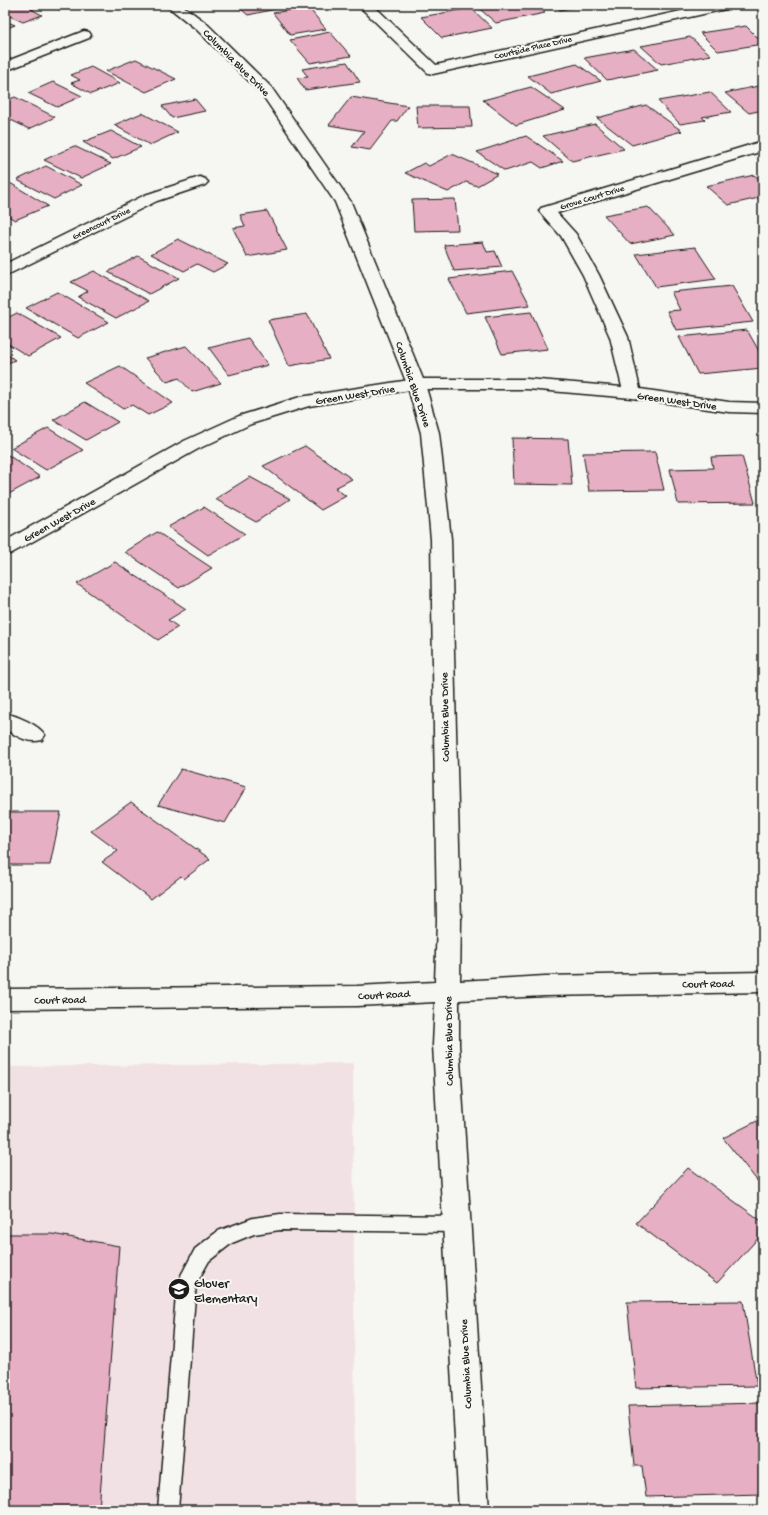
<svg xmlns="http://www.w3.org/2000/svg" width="768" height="1515" viewBox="0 0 768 1515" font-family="'Gochi Hand',sans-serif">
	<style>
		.built { fill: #f2e1e4 }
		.building { fill: #e7afc3; stroke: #1c1c1c }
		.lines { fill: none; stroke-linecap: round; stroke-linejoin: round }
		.service-casing { stroke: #1c1c1c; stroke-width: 3 }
		.minor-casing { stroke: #1c1c1c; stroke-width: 3 }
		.tertiary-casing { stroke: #1c1c1c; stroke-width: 3 }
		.service { fill: #f6f6f2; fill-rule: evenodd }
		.minor { fill: #f6f6f2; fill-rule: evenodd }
		.tertiary { fill: #f6f6f2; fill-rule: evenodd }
		.labels { text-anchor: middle; stroke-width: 4; stroke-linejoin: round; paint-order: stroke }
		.far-street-label { font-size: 9px; fill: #1c1c1c; stroke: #f6f6f2 }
		.street-label { font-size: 11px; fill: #1c1c1c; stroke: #f6f6f2 }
		.near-poi-label { font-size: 13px; fill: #1c1c1c; stroke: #f6f6f2; text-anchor: start }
	</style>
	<rect width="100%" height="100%" fill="#f6f6f2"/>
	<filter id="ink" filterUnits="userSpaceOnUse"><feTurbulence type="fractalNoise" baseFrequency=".025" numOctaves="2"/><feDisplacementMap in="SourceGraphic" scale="8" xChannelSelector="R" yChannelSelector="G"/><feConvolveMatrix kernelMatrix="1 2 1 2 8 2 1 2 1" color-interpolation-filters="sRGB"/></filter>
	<g filter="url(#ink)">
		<path class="built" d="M353,1063L355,1510H5V1067Z"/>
		<path class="building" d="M5,5H42L31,9L42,15L23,22L5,14Z
			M54,5H80L59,10Z
			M236,5H283L285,7L248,15Z
			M475,5H535L545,13L496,23Z
			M555,5H586L560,10Z
			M308,7L326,29L290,35L273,13Z
			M471,8L492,28L442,38L421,17Z
			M5,21L15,25L5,29Z
			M746,26L763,43V44L718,51L700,33Z
			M330,32L351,56L310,63L290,40Z
			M690,37L711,55L661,64L641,46Z
			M634,49L658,70L607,80L584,58Z
			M136,59L176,79L146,92L106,71Z
			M347,62L360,82L305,90L297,78L308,77L302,69Z
			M577,64L601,81L551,94L528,76Z
			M91,67L120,83L91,94L71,83L80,80L71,75Z
			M53,82L82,96L57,107L28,93Z
			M763,85V110L749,113L725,93Z
			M531,87L565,110L516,125L483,100Z
			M710,92L731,112L702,117L705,120L680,124L658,101Z
			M15,97L55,117L29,129L5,117V101Z
			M351,97L408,106L397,121H392L370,150L352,147L364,131L329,125Z
			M195,99L205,111L172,118L162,106Z
			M646,105L682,131L632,145L597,118Z
			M416,106H470L472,127L418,128Z
			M142,113L178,132L150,145L114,125Z
			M595,124L624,149L572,161L543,136Z
			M111,131L141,147L113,159L83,142Z
			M526,136L563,161L542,168L533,162L505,171L477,152Z
			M74,146L111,164L81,178L44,160Z
			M452,154L498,174L477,186L466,182L448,192L405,173L424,163L429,166Z
			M46,166L82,185L54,199L17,180Z
			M754,175L763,182V197L728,205L706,186Z
			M10,183L48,206L15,220L5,214V185Z
			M455,199L458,230L414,231L412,200Z
			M648,207L675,235L630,244L604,215Z
			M267,211L287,250L247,257L233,228L245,226L240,215Z
			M178,239L228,264L213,272L197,264L184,271L151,254Z
			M483,242L487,252L495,251L502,267L454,271L444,245Z
			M695,247L716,279L656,287L636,254Z
			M138,256L179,278L149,294L108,272Z
			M94,271L149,301L116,318L78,297L88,291L71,282Z
			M512,271L530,305L466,313L449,279Z
			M732,286L753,322L676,330L667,311L680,310L671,292Z
			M57,292L109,322L78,338L26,308Z
			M531,312L548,349L502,354L485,317Z
			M17,313L61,338L28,356L5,342V319Z
			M307,314L329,359L289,366L268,320Z
			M747,330L763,358V368L698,374L679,337Z
			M248,338L268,365L229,375L209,348Z
			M186,346L221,383L192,392L179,378L167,382L145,358Z
			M5,353L15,360L5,364Z
			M120,366L173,403L148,415L132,405L123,409L84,383Z
			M85,402L118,422L86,440L53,420Z
			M48,428L83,450L46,470L11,448Z
			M512,438L568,439L572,485L514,484Z
			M305,446L352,479L335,488L346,496L321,510L263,466Z
			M655,452L664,490L589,491L583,453Z
			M5,453L40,477L5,496Z
			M742,456L755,503L678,504L670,469L713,468L711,457Z
			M250,477L290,499L256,522L215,499Z
			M204,507L245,534L208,555L168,527Z
			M157,532L212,568L179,588L125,552Z
			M115,562L186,609L168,620L178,627L158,640L77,584Z
			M181,769L246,787L225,823L158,805Z
			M131,802L210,859L184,879L181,876L151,899L102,862L118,851L91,831Z
			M10,812H61L50,865H5V833Z
			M763,1118V1188L723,1138Z
			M688,1168L763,1222V1233L717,1283L636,1223Z
			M5,1234H52L119,1246L99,1510H5Z
			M743,1301L757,1386L636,1388L627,1302Z
			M763,1403V1494L646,1497L642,1466H634L628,1406Z"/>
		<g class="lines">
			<g class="service-casing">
				<path id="service" d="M280,1214L457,1216L464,1218L466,1224L464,1230L457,1232L280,1230L254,1234L232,1243L209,1261L196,1284L178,1510H158L177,1283L195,1249L218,1231L253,1218Z"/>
			</g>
			<g class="minor-casing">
				<path id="minor" d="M358,5H373L436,65L708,5H733L731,8L726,9L433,74L428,73Z
					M84,31L89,32L91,35L89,38L5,71V62Z
					M763,141V151L557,213L576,234L599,275L628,337L640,389L729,402L763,403V413L729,412L632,398L527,389H416L309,406L251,424L198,449L12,553L5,555V541L184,441L239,416L300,397L416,379H527L622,387L610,337L583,275L561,236L539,211L541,208Z
					M200,177L205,179L208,182L205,185L157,201L11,273L5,275V264L145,195Z
					M5,713C17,716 38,724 45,735L42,740C28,744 17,736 5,729Z"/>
			</g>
			<g class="tertiary-casing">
				<path id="tertiary" d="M166,5H182L206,23L271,87L351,202L425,384L439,433L451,539L461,921L460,981L545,976L763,972V992L545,996L459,1000V1045L489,1510H459L433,1045L435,1002L357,1006L5,1009V989L357,986L435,982L437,921L431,539L421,433L407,384L335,202L261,93L196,29Z"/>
			</g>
			<use href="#service" class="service"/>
			<use href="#minor" class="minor"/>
			<use href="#tertiary" class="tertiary"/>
		</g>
	</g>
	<defs>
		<g id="school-disc" transform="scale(1.15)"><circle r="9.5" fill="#1c1c1c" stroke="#f6f6f2"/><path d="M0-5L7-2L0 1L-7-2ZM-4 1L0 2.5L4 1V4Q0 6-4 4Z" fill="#fff"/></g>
	</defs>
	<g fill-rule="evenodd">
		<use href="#school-disc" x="179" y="1289"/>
	</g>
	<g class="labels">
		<g class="far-street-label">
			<text transform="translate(533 47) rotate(-13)" y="3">Courtside Place Drive</text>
			<text transform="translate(592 197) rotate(-17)" y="3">Grove Court Drive</text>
			<text transform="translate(101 223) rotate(-26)" y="3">Greencourt Drive</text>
		</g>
		<g class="street-label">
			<text transform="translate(237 62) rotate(45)" y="4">Columbia Blue Drive</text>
			<text transform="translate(414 384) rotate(71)" y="4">Columbia Blue Drive</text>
			<text transform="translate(355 394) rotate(-9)" y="4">Green West Drive</text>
			<text transform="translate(677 400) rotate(8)" y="4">Green West Drive</text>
			<text transform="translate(59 519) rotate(-29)" y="4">Green West Drive</text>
			<text transform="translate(444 717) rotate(-91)" y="4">Columbia Blue Drive</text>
			<text transform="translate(708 983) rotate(-1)" y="4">Court Road</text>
			<text transform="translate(384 994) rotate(-3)" y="4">Court Road</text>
			<text transform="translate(60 999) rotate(-1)" y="4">Court Road</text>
			<text transform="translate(448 1041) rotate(-91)" y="4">Columbia Blue Drive</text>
			<text transform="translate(465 1364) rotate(-93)" y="4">Columbia Blue Drive</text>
		</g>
		<g class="near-poi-label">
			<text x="194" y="1287">Glover<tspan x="194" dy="15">Elementary</tspan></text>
		</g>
	</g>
	<rect width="768" height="1515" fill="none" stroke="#f6f6f2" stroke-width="20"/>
	<rect x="10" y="10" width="748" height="1495" fill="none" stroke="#1c1c1c" stroke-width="1.5" filter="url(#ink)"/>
</svg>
